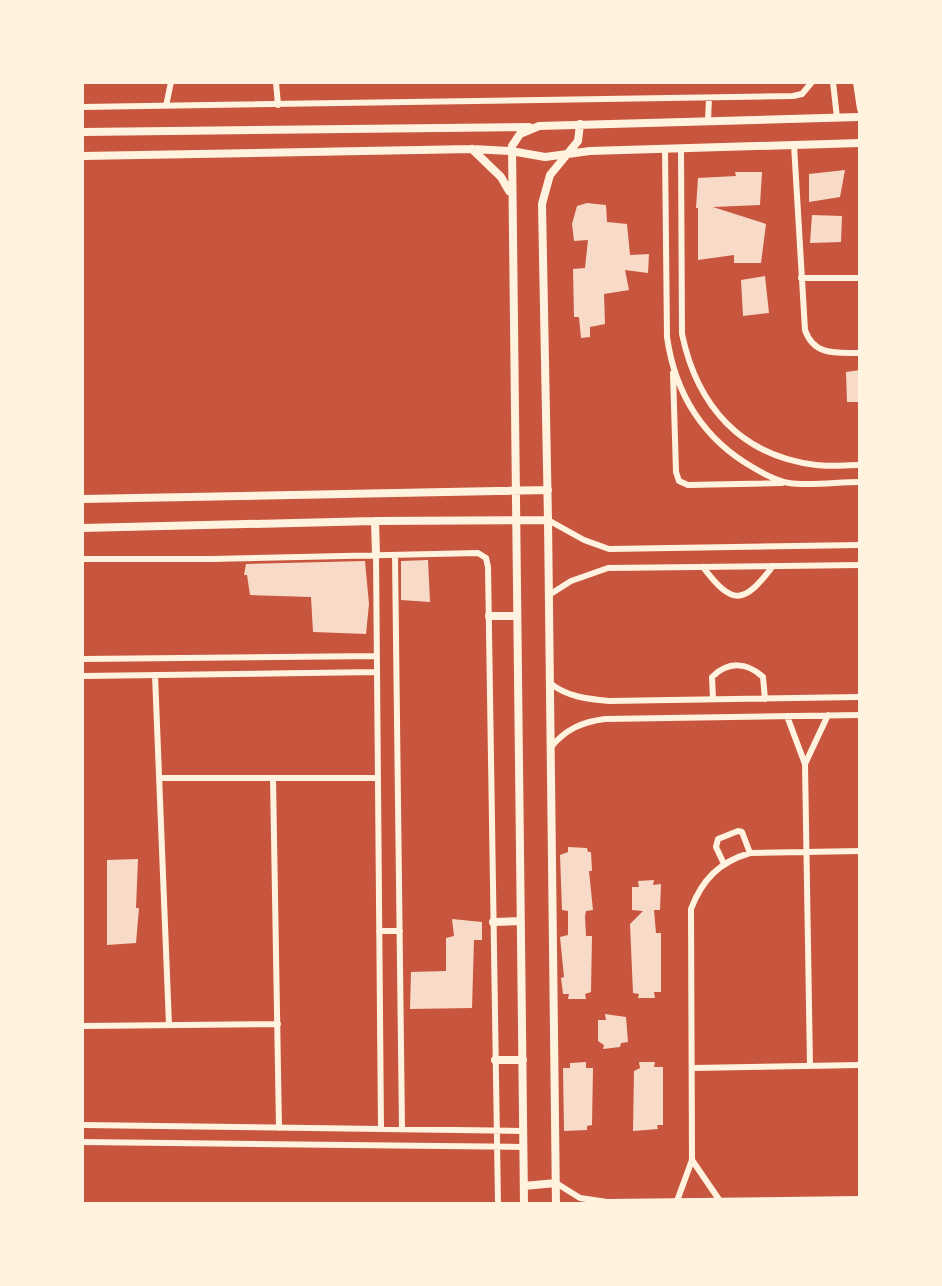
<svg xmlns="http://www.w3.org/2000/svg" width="942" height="1286" viewBox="0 0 942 1286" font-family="Rubik,sans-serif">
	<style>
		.building { fill: #f7dbc8 }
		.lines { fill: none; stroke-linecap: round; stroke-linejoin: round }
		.minor { stroke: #fff3e0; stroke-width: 6 }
		.tertiary { stroke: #fff3e0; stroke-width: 8 }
	</style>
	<rect width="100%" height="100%" fill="#c8553d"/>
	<path class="building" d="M845,170L840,197L809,202V174Z
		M735,172H762L760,205L713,207L766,224L761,263H734V255L698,260V208H696L698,178L736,176Z
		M587,203L606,205L607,222L627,224L630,255L649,254L648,273L625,270L629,290L604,294L605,324L590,327V337L581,338L579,317H574L573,269L585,268L588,240L574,241L572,224L577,206Z
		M812,215L842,216L841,242L810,243Z
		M765,276L769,313L743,316L741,280Z
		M860,370V402H847L846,372Z
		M428,560L430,602L401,600V561Z
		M365,561L369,604L366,634L313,632L311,597L250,595L247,575H244L246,564Z
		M568,847L587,848L588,852H591L592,871H589L593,910L586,911L585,916L586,936H592L591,992L585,994L586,999H568L569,994H563L561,978L564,977L560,937L568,935V911L562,910L560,855L568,852Z
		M138,859L136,908H139L136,943L107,945V860Z
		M654,880L653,885L661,884L660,910H654L656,933H661V992H654L655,998H638L639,994L633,993L630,924L643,911L632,910V887H639L638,881Z
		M452,919L482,922V940H474L472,1008L410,1009L411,972L446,971V938L454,936Z
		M605,1014L626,1017L628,1042L621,1043L620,1047L603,1049L604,1045L598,1041V1020H606Z
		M586,1062V1068H593L592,1125L587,1126V1130L564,1131L563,1068H570V1063Z
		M639,1062H655L654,1067H663V1125H657L658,1129L633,1131L634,1071L640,1068Z"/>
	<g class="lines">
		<path class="minor" d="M276,82L278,105
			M833,82L837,118
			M856,82L860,109
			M166,106L171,82
			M82,107L793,96L802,94L812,82
			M708,121L709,98
			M794,145L805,330C814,356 836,353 860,353
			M665,149L667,337C675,394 704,440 754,468C764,474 777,481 789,483C809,486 838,482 860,482
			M681,149L682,334C697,406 741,456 816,465C830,467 845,465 860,465
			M801,278H860
			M673,373L676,472L679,481L688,485L782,483
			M548,520L584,540L609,549L860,545
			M376,555L381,1129
			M395,555L402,1129
			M82,559H211L478,553L486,558L488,567L498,1204
			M703,567C733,607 744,604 773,566
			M549,595L571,581L608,568L860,565
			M82,659L376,656
			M155,675L169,1025
			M82,676L377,672
			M550,683C567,697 588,699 609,701L860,697
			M713,699L712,677C728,661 747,662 763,677L765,699
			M787,716L805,764L810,1066
			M551,747C566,729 582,722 605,719L860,715
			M805,764L828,715
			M159,778H378
			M273,778L279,1128
			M724,864L716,847L718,839L738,831L742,832L750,853
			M379,931H400
			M82,1026L278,1024
			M692,1068L860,1065
			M82,1125L523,1131
			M82,1142L524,1147
			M692,1160L720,1201
			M556,1183L580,1198L607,1202L860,1199
			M677,1201L692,1160L691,909C702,880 719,862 750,853L860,851"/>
		<path class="tertiary" d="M82,132L529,127
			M472,149L501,177L509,191
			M82,156L472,149L511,151L545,157L590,151L860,143
			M82,499L548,490
			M375,521L376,555
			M82,528L375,521L548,520
			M489,616H517
			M493,922L521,921
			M495,1060H523
			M524,1186L556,1183
			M524,1204L512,146L520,134L539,126L860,117
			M556,1204L548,520L542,204L550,175L578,141L580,124"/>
	</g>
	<rect width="942" height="1286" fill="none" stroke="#fff3e0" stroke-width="168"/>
</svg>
